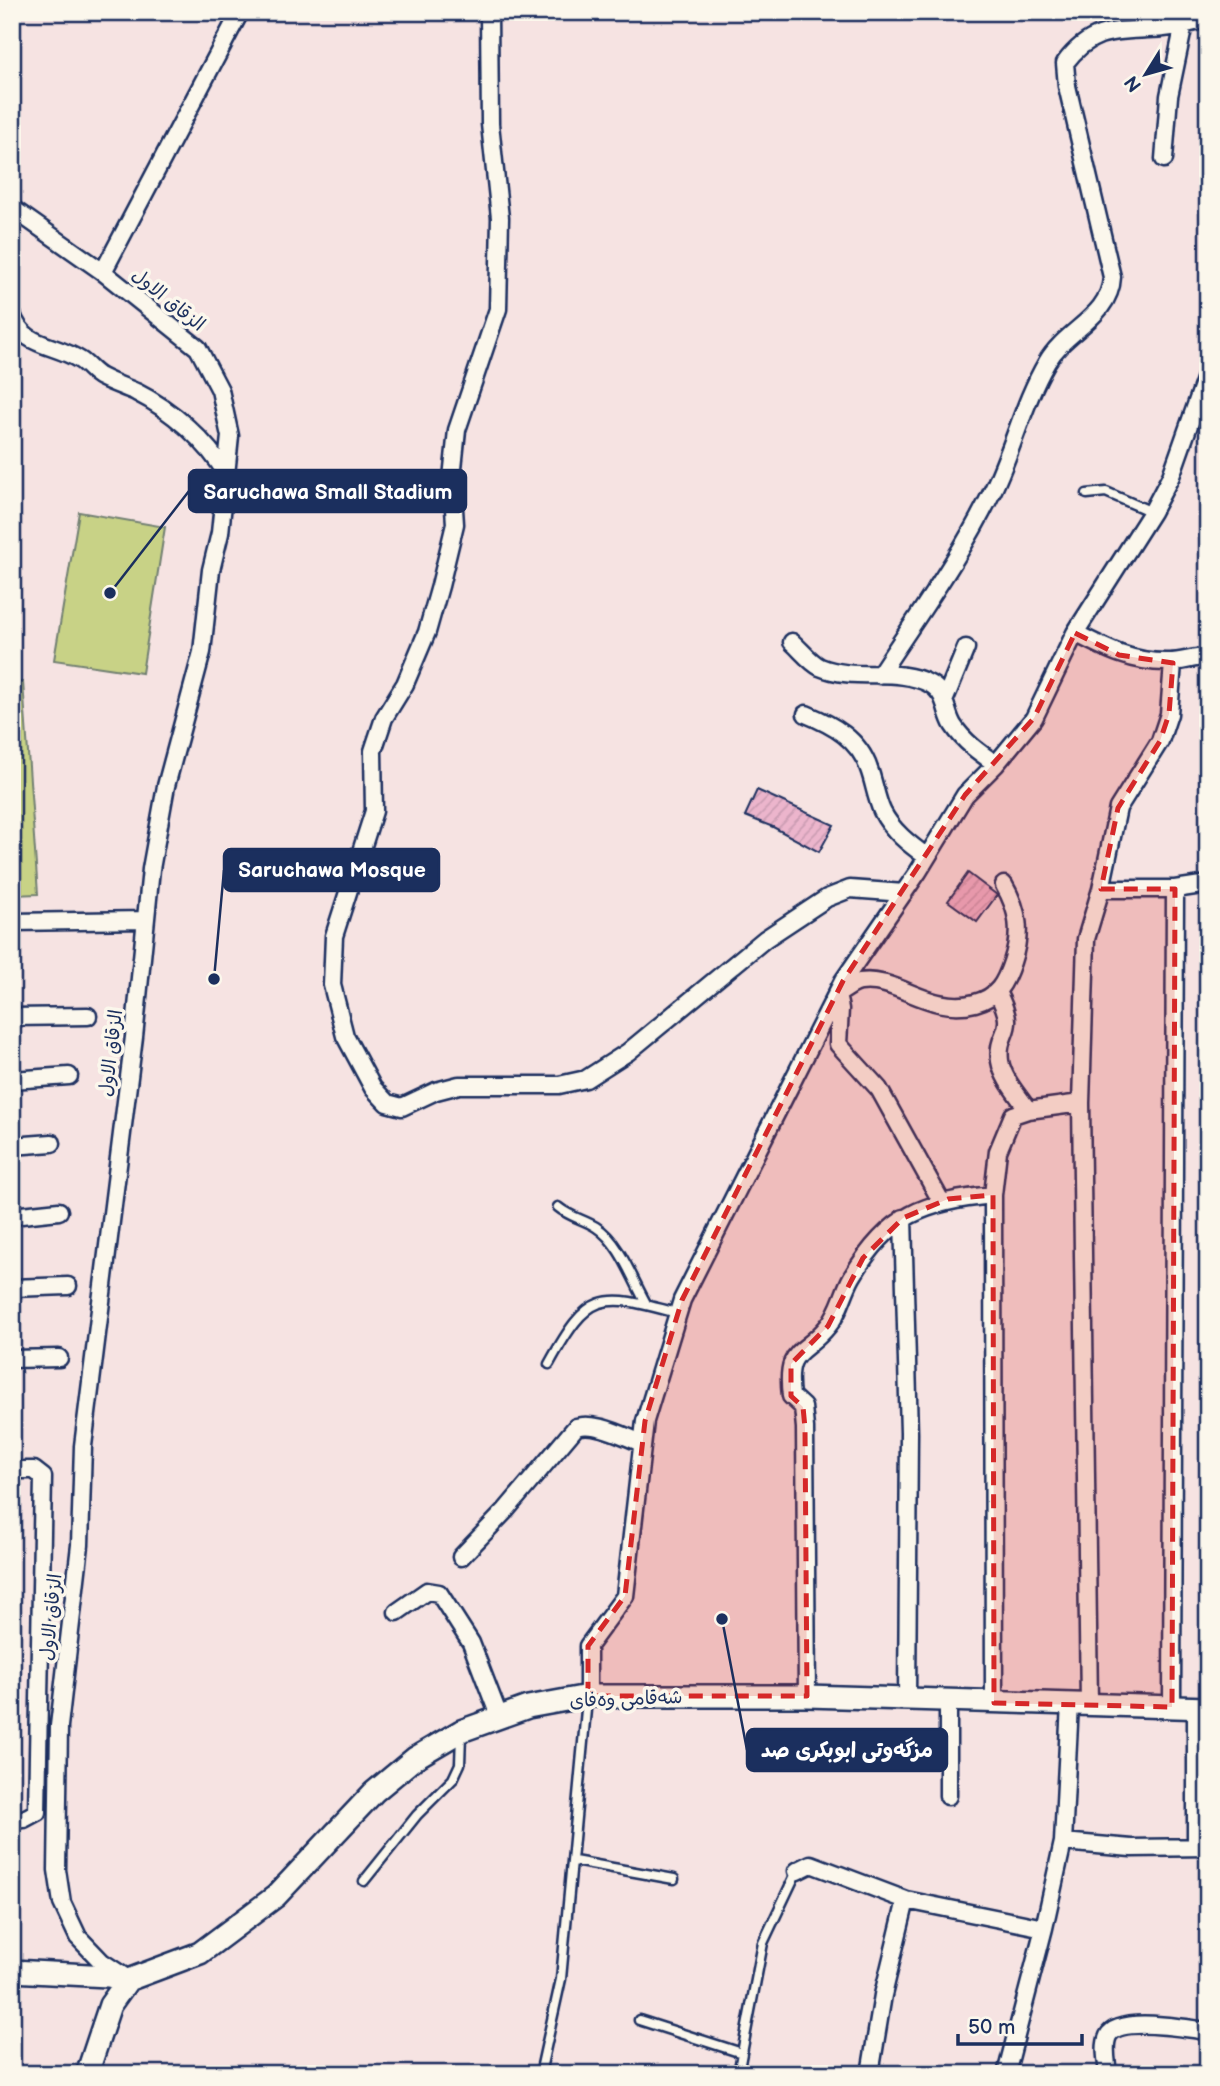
<svg xmlns="http://www.w3.org/2000/svg" width="1220" height="2086" viewBox="0 0 1220 2086" font-family="'Balsamiq Sans','Playpen Sans Arabic',sans-serif">
	<style>
		.park { fill: #c8d286; stroke: #728072; stroke-width: 2 }
		.building { fill: url(#building-hatch); stroke: #1b2f5e; stroke-width: 2 }
		.lines { fill: none; stroke-linecap: round; stroke-linejoin: round }
		.service-casing { stroke: #1b2f5e; stroke-width: 13 }
		.minor-casing { stroke: #1b2f5e; stroke-width: 21 }
		.tertiary-casing { stroke: #1b2f5e; stroke-width: 26 }
		.service { stroke: #fbf7ec; stroke-width: 8 }
		.minor { stroke: #fbf7ec; stroke-width: 16 }
		.tertiary { stroke: #fbf7ec; stroke-width: 21 }
		.marked { fill: #d62828; fill-opacity: 0.2; stroke: #d62828; stroke-width: 5; stroke-dasharray: 14 9; stroke-linejoin: round }
		.labels { text-anchor: middle; stroke-width: 7; stroke-linejoin: round; paint-order: stroke }
		.street-label { font-size: 19px; fill: #1b2f5e; stroke: #fbf7ec }
		.leader { fill: none; stroke: #1b2f5e; stroke-width: 2.5 }
		.callout-dot { fill: #1b2f5e; stroke: #fbf7ec; stroke-width: 2.5 }
		.callout { fill: #1b2f5e; stroke: #1b2f5e; stroke-width: 2.5 }
		.callout-label { font-size: 21px; text-anchor: middle; font-weight: bold; fill: #fff }
	</style>
	<defs>
		<pattern id="building-hatch" width="6" height="6" patternUnits="userSpaceOnUse" patternTransform="scale(1.75)"><rect width="6" height="6" fill="#ecb5cc"/><path d="M-1 1l2-2M0 6l6-6M5 7l2-2" fill="none" stroke="#ca9cb2"/></pattern>
	</defs>
	<rect width="100%" height="100%" fill="#f6e3e2"/>
	<filter id="ink" filterUnits="userSpaceOnUse"><feTurbulence type="fractalNoise" baseFrequency=".0143" numOctaves="2"/><feDisplacementMap in="SourceGraphic" scale="14" xChannelSelector="R" yChannelSelector="G"/><feConvolveMatrix kernelMatrix="1 2 1 2 8 2 1 2 1" color-interpolation-filters="sRGB"/></filter>
	<g filter="url(#ink)">
		<path class="park" d="M79,512L165,527L142,673L54,660Z
			M12,682H23L38,894L12,895Z"/>
		<path class="building" d="M757,790L834,825L819,852L773,827L745,816Z
			M968,873L997,895L977,922L948,901Z"/>
		<g class="lines">
			<g class="service-casing">
				<path id="service" d="M1087,494L1106,492L1152,512
					M558,1207C570,1217 583,1219 596,1227C620,1242 633,1281 647,1305
					M549,1364C589,1291 600,1292 677,1313
					M574,1861L674,1879
					M364,1881L417,1815L453,1779L460,1764L461,1734
					M639,2020L742,2053
					M540,2074L561,1979L587,1699
					M738,2074L763,1943L797,1871"/>
			</g>
			<g class="minor-casing">
				<path id="minor" d="M489,12L490,124L500,218L498,309L457,430L452,478L455,524L440,586L427,632L405,684L384,718L373,751L374,811L334,936L332,985L345,1036L373,1088L387,1103L402,1107L436,1091L459,1085H559L586,1079L628,1052L765,939L827,898L850,889L904,893
					M1164,159L1169,96L1184,24
					M12,208L103,272L198,348L220,390L230,436L220,533L211,570L202,652L166,786L151,869L134,1037L83,1446L80,1545L59,1726L57,1870L62,1903L78,1937L102,1962L125,1977
					M103,272L240,12
					M12,314C23,348 54,343 80,360C88,365 93,373 101,377C112,383 125,387 136,392C172,410 207,441 227,475
					M1075,633C1106,649 1133,663 1169,662C1182,662 1194,657 1208,657
					M792,642C801,650 810,662 820,667C856,682 897,666 930,684C947,693 945,712 953,725C964,742 980,753 996,764
					M879,675C918,615 962,555 993,490C1013,449 1024,401 1047,362C1066,329 1110,317 1112,277L1067,86L1065,63C1094,24 1121,32 1164,28C1179,27 1193,22 1208,19
					M945,699L966,648
					M806,714C833,725 859,739 869,769C874,782 876,798 882,811C892,831 909,844 927,857
					M1101,889H1175L1208,884
					M12,922L145,920
					M997,992C1020,1035 996,1028 1000,1061C1003,1079 1018,1095 1028,1110
					M12,1017L88,1016
					M12,1080L69,1076
					M12,1146L52,1143
					M941,1201L879,1089L838,1044L840,1009L837,995C843,991 853,983 860,982C897,976 929,1015 975,1003C998,997 1005,983 1012,962C1022,933 1019,911 1004,885
					M12,1216L59,1211
					M903,1218L909,1433L907,1701
					M12,1288L68,1286
					M12,1359L59,1358
					M12,1470H34L43,1477L37,1812L24,1819H12
					M461,1557L506,1510L576,1427C596,1421 623,1436 642,1443
					M397,1612L427,1591L439,1593L471,1643L499,1716
					M588,1696V1646L625,1596L645,1421L682,1300L843,981L918,872L965,795L996,764L1034,718L1075,633L1152,512L1171,476L1208,371
					M807,1696L805,1428L803,1407L791,1396C785,1346 803,1357 828,1326C840,1312 843,1293 852,1277C889,1214 924,1202 993,1195
					M994,1703L993,1195L998,1151L1013,1115L1028,1110L1081,1103
					M1089,1703L1081,1103L1086,939L1101,889L1118,808L1160,741L1169,714L1173,663
					M1172,1707L1175,889
					M1196,1709V1846
					M948,1796V1700
					M1063,1842L1131,1848L1208,1847
					M797,1871L811,1864L906,1900L1044,1928
					M870,2074L883,1995L906,1900
					M1006,2074L1044,1928L1063,1842L1070,1704
					M1108,2074C1107,2062 1103,2047 1108,2036C1119,2015 1187,2029 1208,2031"/>
			</g>
			<g class="tertiary-casing">
				<path id="tertiary" d="M12,1971L108,1976L128,1980L200,1953L276,1896L374,1792L415,1758L461,1731L528,1707L588,1696H807L1208,1708
					M87,2074L110,2005L128,1980"/>
			</g>
			<use href="#service" class="service"/>
			<use href="#minor" class="minor"/>
			<use href="#tertiary" class="tertiary"/>
		</g>
	</g>
	<path class="marked" d="M1075,633L1119,655L1173,663L1169,714L1160,741L1118,808L1101,889H1175L1172,1707L994,1703L993,1195L948,1199L903,1218L863,1258L828,1326L791,1364V1396L803,1407L805,1428L807,1696H588V1646L625,1596L645,1421L682,1300L843,981L965,795L1034,718Z"/>
	<g class="labels">
		<g class="street-label">
			<text transform="translate(169 299) rotate(39)" y="7">الزقاق الاول</text>
			<text transform="translate(110 1053) rotate(-83)" y="7">الزقاق الاول</text>
			<text transform="translate(50 1617) rotate(-84)" y="7">الزقاق الاول</text>
			<text transform="translate(626 1698) rotate(-2)" y="7">شەقامی وەفای</text>
		</g>
	</g>
	<path class="leader" d="M110 593L189 491M214 979L224 870M722 1619L747 1750"/>
	<g class="callout-dot">
		<circle cx="110" cy="593" r="7"/>
		<circle cx="214" cy="979" r="7"/>
		<circle cx="722" cy="1619" r="7"/>
	</g>
	<g class="callout">
		<rect x="189" y="470" width="277" height="42" rx="7"/>
		<rect x="224" y="849" width="215" height="42" rx="7"/>
		<rect x="747" y="1729" width="200" height="42" rx="7"/>
	</g>
	<g class="callout-label">
		<text x="328" y="499">Saruchawa Small Stadium</text>
		<text x="332" y="877">Saruchawa Mosque</text>
		<text x="847" y="1757">مزگەوتی ابوبکری صد</text>
	</g>
	<rect width="1220" height="2086" fill="none" stroke="#fbf7ec" stroke-width="42"/>
	<rect x="21" y="21" width="1178" height="2044" fill="none" stroke="#1b2f5e" stroke-width="2.5" filter="url(#ink)"/>
	<g transform="translate(1146 74) rotate(233)" stroke="#fbf7ec" stroke-width="5" paint-order="stroke">
	<path d="M0-5L12 26L0 18L-12 26Z" fill="#1b2f5e"/>
	<text y="-10" font-size="19" font-weight="bold" text-anchor="middle" fill="#1b2f5e">N</text>
	</g>
	<path d="M958 2034v10h124v-10" fill="none" stroke="#1b2f5e" stroke-width="3.5"/>
	<text x="968" y="2034" font-size="21" fill="#1b2f5e" stroke="#fbf7ec" stroke-width="5" paint-order="stroke">50 m</text>
</svg>
